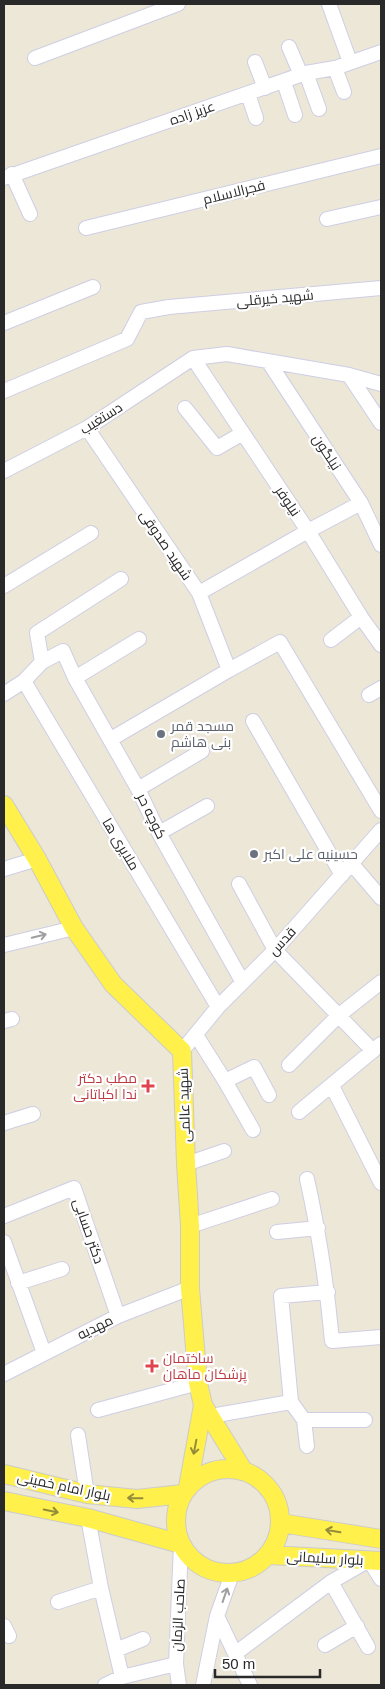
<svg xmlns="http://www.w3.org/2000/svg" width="385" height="1689" viewBox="0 0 385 1689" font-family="Arial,Cairo,sans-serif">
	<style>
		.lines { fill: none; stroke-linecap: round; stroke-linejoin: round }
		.minor-casing { stroke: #cecee4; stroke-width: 16 }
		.major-casing { stroke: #ccc; stroke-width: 20 }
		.minor { stroke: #fff; stroke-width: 14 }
		.major { stroke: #fff04b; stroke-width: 18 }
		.oneway { stroke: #9f9f9f }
		.oneway2 { stroke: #948c3a }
		.worship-dot { fill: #6b7280; stroke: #fff; stroke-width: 2 }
		.health-dot { fill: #e0444e; stroke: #fff; stroke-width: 2 }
		.labels { text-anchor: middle; stroke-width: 4.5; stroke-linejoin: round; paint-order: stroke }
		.street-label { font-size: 14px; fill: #292929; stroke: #fff }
		.worship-label { font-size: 14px; fill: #5b616d; stroke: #fff; text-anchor: start }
		.health-label { font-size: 14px; fill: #be3a42; stroke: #fff; text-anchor: end }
	</style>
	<rect width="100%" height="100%" fill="#ede7d8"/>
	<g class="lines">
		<g class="minor-casing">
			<path id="minor" d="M329,4L350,62
				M289,47L301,75
				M35,58L178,4
				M255,62L265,88
				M335,68L344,92
				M306,73L319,109
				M284,82L295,115
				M248,94L256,118
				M12,174L30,214
				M4,178L306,73L335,68L381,52
				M327,219L381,207
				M86,228L381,156
				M4,323L93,287
				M193,358L308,531L361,617L381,645
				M268,361L361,503L381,545
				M349,375L381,423
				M4,391L127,339L141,312L169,307L381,288
				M185,408L217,448L243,433
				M87,428L199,593L229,670
				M4,471L87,428L193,358L227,354L349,375L381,384
				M4,586L91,533
				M199,593L308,531L361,503
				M331,640L361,617
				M42,662L37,633L121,579
				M75,678L139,639
				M24,681L218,1007
				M4,694L24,681L42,662L63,651L75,678L138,789L159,833L242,981
				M369,695L381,688
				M253,721L342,875
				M111,739L229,670L280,642L381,811
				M138,789L202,751
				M159,833L207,806
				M352,864L381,898
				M4,869L37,859
				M239,884L275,950L373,1051
				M4,945L74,928
				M4,1021L12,1019
				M196,1035L225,1081L253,1130
				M182,1051L218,1007L275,950L381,830
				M289,1065L338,1016L381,982
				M225,1081L254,1067L269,1095
				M332,1086L381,1183
				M299,1112L381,1044
				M4,1123L33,1114
				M186,1164L224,1151
				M307,1179C319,1233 327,1286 332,1341L381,1337
				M4,1216L74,1188L118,1316
				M190,1226L272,1199
				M277,1232L318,1228
				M4,1242L44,1353
				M18,1283L62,1269
				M4,1374L118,1316L190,1288
				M98,1410L198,1383
				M211,1416L291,1402
				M304,1420H365
				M78,1435L87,1494
				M307,1446L304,1420L291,1402L281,1296L328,1292
				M88,1518L101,1588L122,1677
				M331,1582L368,1647
				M58,1602L101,1588
				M217,1616L250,1685
				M4,1626L9,1636
				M325,1645L357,1626
				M116,1650L143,1639
				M236,1653L331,1582L369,1560L381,1579
				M105,1685L122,1677L176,1664
				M179,1685L176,1664L181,1544
				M203,1685L217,1616L232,1574"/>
		</g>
		<g class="major-casing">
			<path id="major" d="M4,805L37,859L74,928L113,984L182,1051L186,1164L190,1226V1288L198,1383L203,1405
				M176 1521a52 52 0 1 1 104 0a52 52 0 1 1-104 0Z
				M4,1474L87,1494L137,1499L183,1494
				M188,1487L203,1405L243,1470
				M4,1501L88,1518L181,1544
				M281,1523L381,1539
				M269,1555L381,1561"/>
		</g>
		<use href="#minor" class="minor"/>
		<use href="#major" class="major"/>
	</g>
	<defs><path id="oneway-shaft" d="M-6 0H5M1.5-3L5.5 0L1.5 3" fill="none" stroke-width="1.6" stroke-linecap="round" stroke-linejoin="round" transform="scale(1.25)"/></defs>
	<g class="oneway">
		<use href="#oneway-shaft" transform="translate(39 936) rotate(-14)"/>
		<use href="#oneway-shaft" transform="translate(225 1595) rotate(-71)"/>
	</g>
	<g class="oneway2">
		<use href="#oneway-shaft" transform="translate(195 1447) rotate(101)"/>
		<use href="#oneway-shaft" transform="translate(135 1498) rotate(-179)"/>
		<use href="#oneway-shaft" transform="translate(51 1511) rotate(12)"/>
		<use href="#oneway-shaft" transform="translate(333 1531) rotate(-171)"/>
	</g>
	<g class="worship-dot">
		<circle cx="161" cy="734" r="5"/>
		<circle cx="254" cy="854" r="5"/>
	</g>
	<g class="health-dot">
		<path d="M145.5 1078.5h5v5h5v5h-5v5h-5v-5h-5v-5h5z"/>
		<path d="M149.5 1358.5h5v5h5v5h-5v5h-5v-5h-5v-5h5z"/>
	</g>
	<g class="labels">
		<g class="street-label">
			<text transform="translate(192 113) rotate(-19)" y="5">عزیز زاده</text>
			<text transform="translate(234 192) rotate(-14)" y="5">فجرالاسلام</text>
			<text transform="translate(275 298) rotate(-5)" y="5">شهید خیرقلی</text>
			<text transform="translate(101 418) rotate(-32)" y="5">دستغیب</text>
			<text transform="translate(327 452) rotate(57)" y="5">نیلگون</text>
			<text transform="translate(288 501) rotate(56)" y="5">نیلوفر</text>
			<text transform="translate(166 545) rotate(56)" y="5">شهید صدوقی</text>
			<text transform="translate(152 816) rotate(64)" y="5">کوچه حر</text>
			<text transform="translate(121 844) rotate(59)" y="5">ملایری ها</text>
			<text transform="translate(282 941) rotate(-47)" y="5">قدس</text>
			<text transform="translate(184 1105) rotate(-92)" y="5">شهید عالمی</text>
			<text transform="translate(89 1231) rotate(71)" y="5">دکتر حسابی</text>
			<text transform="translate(95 1327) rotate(-26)" y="5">مهدیه</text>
			<text transform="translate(64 1486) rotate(12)" y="5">بلوار امام خمینی</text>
			<text transform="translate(325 1558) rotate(3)" y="5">بلوار سلیمانی</text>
			<text transform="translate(178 1615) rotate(-87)" y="5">صاحب الزمان</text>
		</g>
		<g class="worship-label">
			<text x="171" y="731">مسجد قمر<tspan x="171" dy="16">بنی هاشم</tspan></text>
			<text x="264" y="859">حسینیه علی اکبر</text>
		</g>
		<g class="health-label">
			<text x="137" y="1083">مطب دکتر<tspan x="137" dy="16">ندا اکباتانی</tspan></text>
			<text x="163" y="1363" text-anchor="start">ساختمان<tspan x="163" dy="16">پزشکان ماهان</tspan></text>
		</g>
	</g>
	<rect width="385" height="1689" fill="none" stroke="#292929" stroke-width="10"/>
	<path d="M215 1669v8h105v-8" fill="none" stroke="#292929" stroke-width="2.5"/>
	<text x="222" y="1669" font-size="15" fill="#292929" stroke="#ffffff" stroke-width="4" paint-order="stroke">50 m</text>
</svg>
